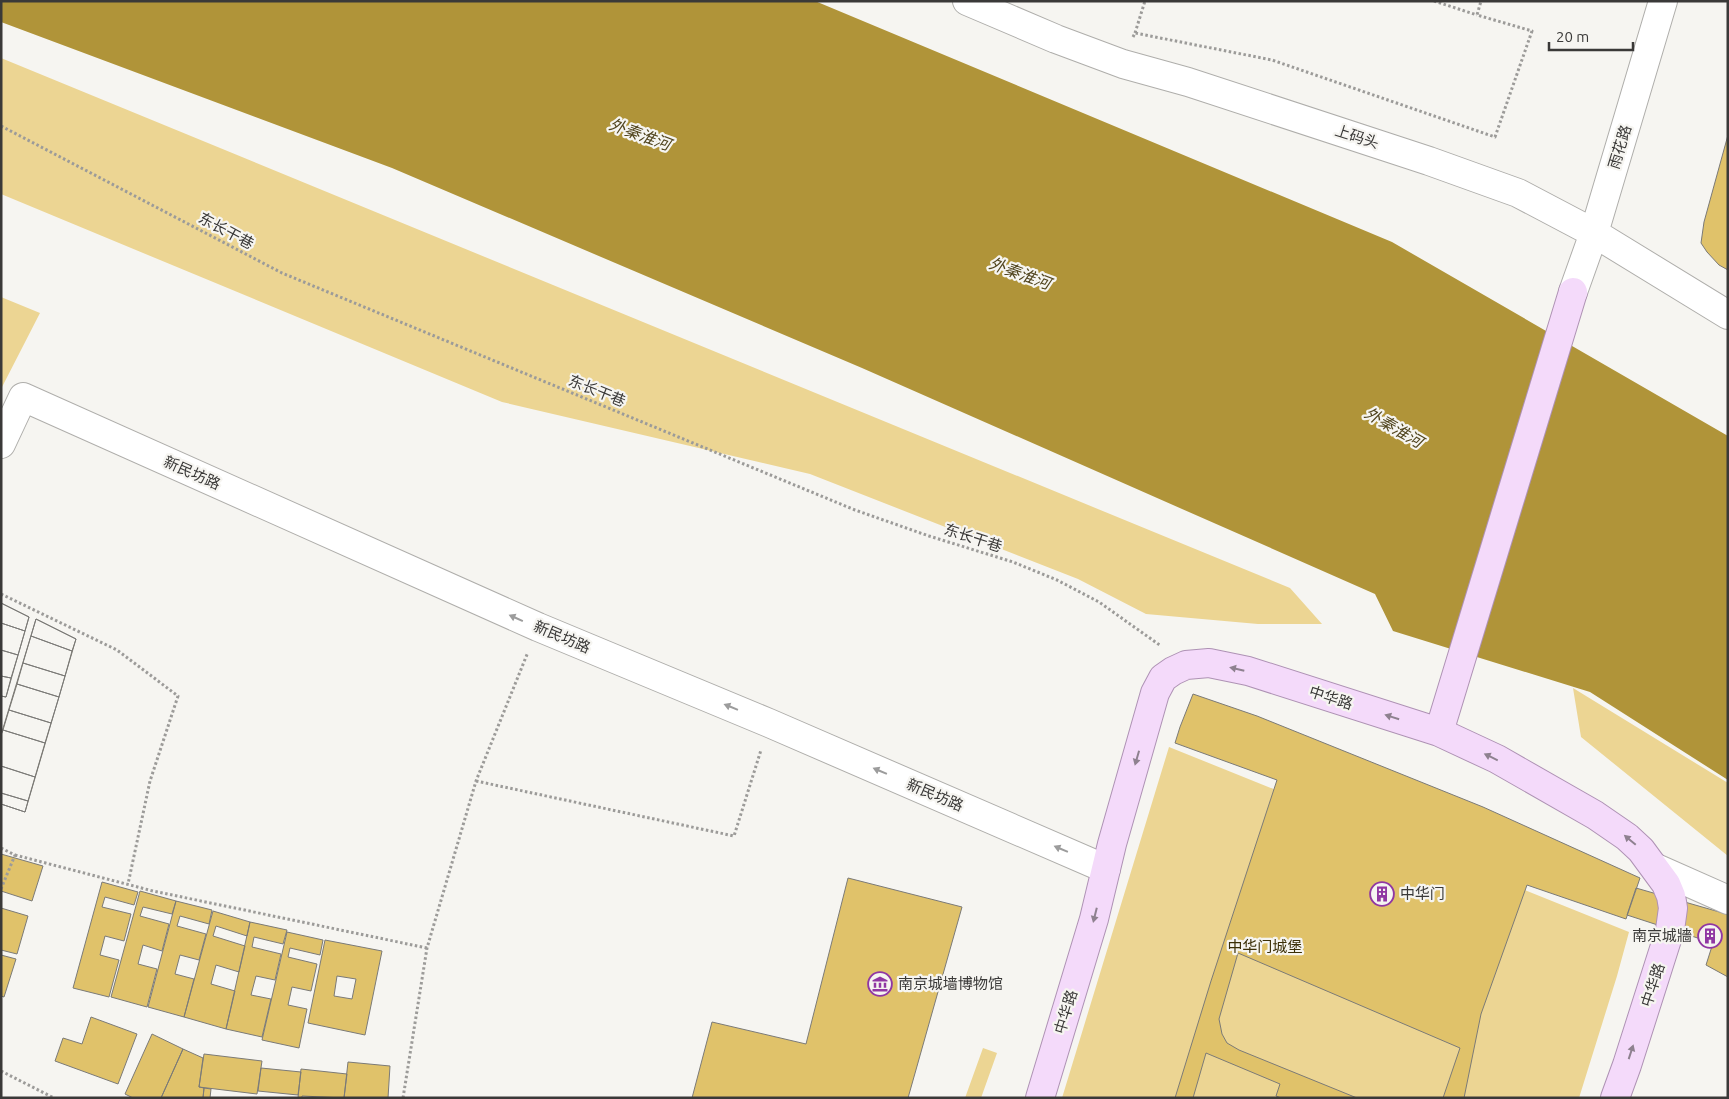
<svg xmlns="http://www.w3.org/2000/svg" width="1729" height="1099" viewBox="0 0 1729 1099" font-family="Ubuntu,'Noto Sans SC',sans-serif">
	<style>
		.green { fill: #ecd593 }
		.water { fill: #b09439 }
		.building { fill: #e0c26a; stroke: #7b7a77; fill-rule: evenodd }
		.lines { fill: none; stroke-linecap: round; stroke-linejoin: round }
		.minor-casing { stroke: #afaeab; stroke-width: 30 }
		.major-casing { stroke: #ae92b4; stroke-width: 30 }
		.path { stroke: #9c9b99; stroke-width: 3; stroke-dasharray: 2.5 2.5; stroke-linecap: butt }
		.minor { stroke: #fff; stroke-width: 28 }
		.major { stroke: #f4dafa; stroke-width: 28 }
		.oneway { fill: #9c9c9c }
		.oneway2 { fill: #8e818f }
		.labels { text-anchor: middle; stroke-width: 4.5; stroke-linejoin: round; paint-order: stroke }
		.street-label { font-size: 15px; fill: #3a3938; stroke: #f6f5f1 }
		.poi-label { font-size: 15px; fill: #3a3938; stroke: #f6f5f1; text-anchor: start }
		.park-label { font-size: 15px; fill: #3b2f07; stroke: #f6f5f1 }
		.water-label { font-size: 16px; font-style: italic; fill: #51451f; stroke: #f6f5f1 }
	</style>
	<rect width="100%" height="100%" fill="#f6f5f1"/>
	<path class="green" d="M1,58L1290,588L1322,624H1258L1146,614L1078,579L810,474L502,402L1,194Z
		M1,297L40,313L1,389Z
		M1573,688L1728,783V856L1581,737Z
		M1169,747L1629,932L1617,976L1579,1098H1062Z
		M983,1048L997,1053L981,1098H965Z"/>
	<path class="water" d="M1,1H815L1392,242L1728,436V780L1590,692L1393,631L1375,594L862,368L392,168L1,22Z"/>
	<path class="building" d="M1728,135V270L1719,265L1707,252L1701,243L1704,222Z
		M1,603L29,617L6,697L1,696Z
		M1,603L29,617L25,631L1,623Z
		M36,619L76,639L25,812L1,804V735Z
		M36,619L76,639L72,651L31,636Z
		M1,623L25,631L18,655L1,650Z
		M31,636L72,651L65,676L23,663Z
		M1,650L18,655L11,678L1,676Z
		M23,663L65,676L59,697L17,684Z
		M1,676L11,678L6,697L1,696Z
		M17,684L59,697L51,723L9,710Z
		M1193,694L1257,716L1483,807L1640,878L1626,919L1527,885L1481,1014L1464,1098H1443L1460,1048L1238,953L1219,1019L1222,1034L1227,1043L1239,1050L1357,1098H1281L1276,1096L1280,1084L1206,1053L1193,1098H1175L1211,981L1277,780L1175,743L1180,727Z
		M9,710L51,723L45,743L3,730Z
		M3,730L45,743L35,777L1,766V735Z
		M1,766L35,777L28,801L1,793Z
		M1,793L28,801L25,812L1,804Z
		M1,854L43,866L32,901L1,891Z
		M848,878L962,907L908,1098H692L712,1022L806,1044Z
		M102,882L138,892L134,905L105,897L102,907L131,914L124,941L105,936L100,955L119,960L109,997L73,988Z
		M1636,888L1723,913L1728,907V977L1706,965L1713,943L1627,915Z
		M140,891L176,901L172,914L143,907L140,916L169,924L162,951L143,945L138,964L157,969L147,1007L111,997Z
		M176,901L212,910L209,924L180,916L177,926L206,934L199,960L180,955L175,974L194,979L184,1017L148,1007Z
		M1,908L28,916L17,954L1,950Z
		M213,911L250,922L247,936L216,926L213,936L245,946L239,972L216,965L211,984L235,991L226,1029L184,1017Z
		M250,922L287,930L283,944L254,937L252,947L281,954L275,980L256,976L251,995L271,999L262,1037L226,1029Z
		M287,932L323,940L320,955L290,948L288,957L317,964L311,991L292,987L288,1005L307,1009L299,1048L262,1040Z
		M325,940L382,951L365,1035L308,1023ZM337,976L356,979L352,999L334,996Z
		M1,955L16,959L4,997L1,996Z
		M91,1017L137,1034L118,1084L55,1061L63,1038L82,1044Z
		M152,1034L183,1049L161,1098H133L125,1094Z
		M183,1049L203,1058L199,1087L204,1088L203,1098H161Z
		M204,1054L262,1061L257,1094L199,1087Z
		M348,1062L390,1066L388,1098H344Z
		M261,1068L301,1072L298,1095L258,1091Z
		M301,1069L347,1074L344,1098L302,1096V1098H298Z
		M204,1088L211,1089L210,1098H203Z"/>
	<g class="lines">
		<g class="minor-casing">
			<path id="minor" d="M967,1L1056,39L1123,64L1188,82L1429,161L1518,193L1594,233L1728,315
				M1573,292L1594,233L1663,1
				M1,444L23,397L538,627L769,723L1106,869
				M1656,868L1728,900"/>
		</g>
		<g class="major-casing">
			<path id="major" d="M1439,732L1573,292
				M1040,1098L1094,919L1112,844L1155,693L1163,678L1173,671L1186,665L1209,663L1248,671L1439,732L1497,759L1595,815L1627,837L1641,850L1666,884L1671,896L1673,908L1670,930L1627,1065L1615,1098"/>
		</g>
		<path class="path" d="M1434,1L1477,15
			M1135,33L1145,1
			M1133,37L1135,33L1272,60L1495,137L1532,31L1477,15L1481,1
			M1,126L282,273L855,510L929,536L1013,562L1057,580L1099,602L1161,646
			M1,594L117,650L178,696L150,781L128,884
			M476,781L734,836L761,750
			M1,848L15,855L1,889
			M15,855L153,891L427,948
			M1,1071L54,1098
			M403,1098L427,948L476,781L528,652"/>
		<use href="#minor" class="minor"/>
		<use href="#major" class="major"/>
	</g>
	<defs><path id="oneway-solid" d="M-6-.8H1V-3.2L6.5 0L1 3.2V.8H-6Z" transform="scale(1.25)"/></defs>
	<g class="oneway">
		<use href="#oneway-solid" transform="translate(516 618) rotate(-156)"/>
		<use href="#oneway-solid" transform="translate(731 707) rotate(-158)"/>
		<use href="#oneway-solid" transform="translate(880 771) rotate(-157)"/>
		<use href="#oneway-solid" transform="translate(1061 849) rotate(-157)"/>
	</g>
	<g class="oneway2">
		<use href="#oneway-solid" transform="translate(1237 669) rotate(-167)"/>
		<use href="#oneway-solid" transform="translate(1392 717) rotate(-162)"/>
		<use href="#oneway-solid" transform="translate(1491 757) rotate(-154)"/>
		<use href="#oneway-solid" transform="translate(1137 758) rotate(106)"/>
		<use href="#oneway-solid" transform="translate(1630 840) rotate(-140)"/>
		<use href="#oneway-solid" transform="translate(1095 915) rotate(104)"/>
		<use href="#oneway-solid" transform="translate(1631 1052) rotate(-72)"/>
	</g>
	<defs>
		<g id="building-ring" transform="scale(1.25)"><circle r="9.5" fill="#f6f5f1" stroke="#9037a3" stroke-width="1.5"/><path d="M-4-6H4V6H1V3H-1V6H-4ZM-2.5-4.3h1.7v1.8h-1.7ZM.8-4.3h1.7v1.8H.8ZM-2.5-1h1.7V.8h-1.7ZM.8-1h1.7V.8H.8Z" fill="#9037a3"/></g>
		<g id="museum-ring" transform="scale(1.25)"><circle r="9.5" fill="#f6f5f1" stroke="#9037a3" stroke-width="1.5"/><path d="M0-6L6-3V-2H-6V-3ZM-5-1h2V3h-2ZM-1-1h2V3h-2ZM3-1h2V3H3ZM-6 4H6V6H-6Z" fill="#9037a3"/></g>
	</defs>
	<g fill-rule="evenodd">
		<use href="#building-ring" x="1382" y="894"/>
		<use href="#building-ring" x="1710" y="936"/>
		<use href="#museum-ring" x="880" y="984"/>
	</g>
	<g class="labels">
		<g class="street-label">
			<text transform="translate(1357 137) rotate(18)" y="5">上码头</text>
			<text transform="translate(1620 147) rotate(-73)" y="5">雨花路</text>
			<text transform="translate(226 231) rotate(28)" y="5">东长干巷</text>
			<text transform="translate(597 391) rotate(22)" y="5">东长干巷</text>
			<text transform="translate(192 473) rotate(24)" y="5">新民坊路</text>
			<text transform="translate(973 538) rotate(18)" y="5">东长干巷</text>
			<text transform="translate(562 637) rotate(23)" y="5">新民坊路</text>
			<text transform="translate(1331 698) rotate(18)" y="5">中华路</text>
			<text transform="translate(935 795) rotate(23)" y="5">新民坊路</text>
			<text transform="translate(1653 985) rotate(-72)" y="5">中华路</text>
			<text transform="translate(1066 1012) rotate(-73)" y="5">中华路</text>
		</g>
		<g class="poi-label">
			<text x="1400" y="899">中华门</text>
			<text x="1692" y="941" text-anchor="end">南京城牆</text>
			<text x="898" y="989">南京城墙博物馆</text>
		</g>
		<g class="park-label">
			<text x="1265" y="952">中华门城堡</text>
		</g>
		<g class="water-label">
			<text transform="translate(640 134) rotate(20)" y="6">外秦淮河</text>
			<text transform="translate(1020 273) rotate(20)" y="6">外秦淮河</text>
			<text transform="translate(1394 427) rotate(30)" y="6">外秦淮河</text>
		</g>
	</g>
	<rect width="1729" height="1099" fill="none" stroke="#3a3938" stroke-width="5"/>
	<path d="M1549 42v8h84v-8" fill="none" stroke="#3a3938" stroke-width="2.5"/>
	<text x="1556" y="42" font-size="15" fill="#3a3938" stroke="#f6f5f1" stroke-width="4" paint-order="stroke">20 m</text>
</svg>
